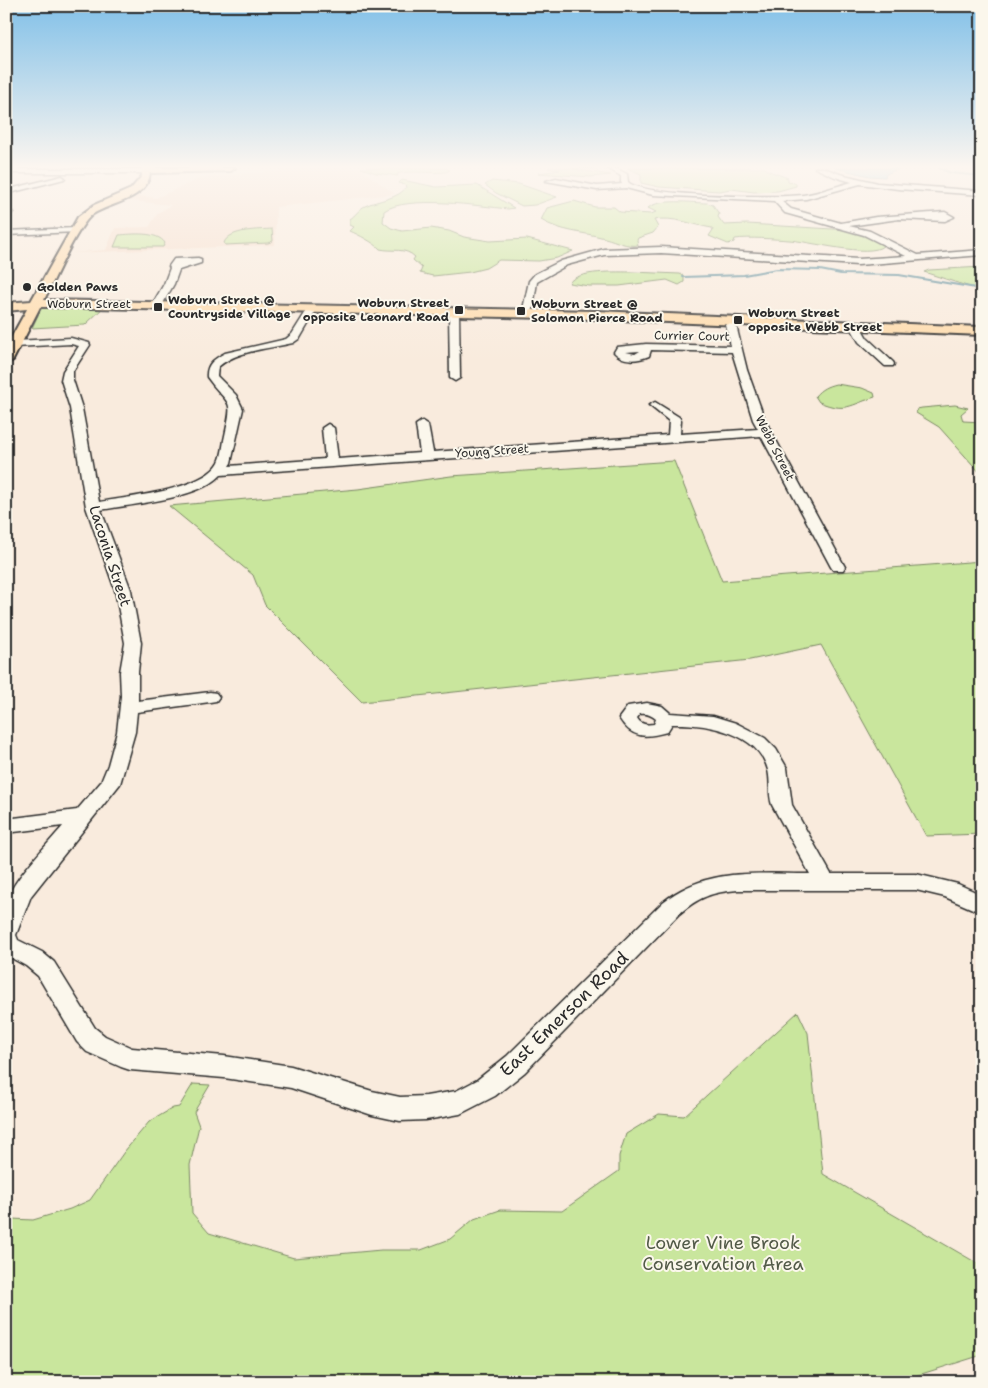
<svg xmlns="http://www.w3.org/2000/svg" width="988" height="1388" viewBox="0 0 988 1388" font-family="'Shantell Sans',sans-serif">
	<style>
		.built { fill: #f6ddcb }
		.green { fill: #c9e69d; stroke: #7a8864 }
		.water { fill: #87d2e7; stroke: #628f9c }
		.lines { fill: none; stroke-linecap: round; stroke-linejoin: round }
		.stream { stroke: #628f9c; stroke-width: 2 }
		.minor-casing { stroke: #2b2b2b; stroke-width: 3 }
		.major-casing { stroke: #2b2b2b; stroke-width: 4 }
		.minor { fill: #fbf7ec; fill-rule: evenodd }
		.major { fill: #fedbac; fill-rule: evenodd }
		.poi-dot { fill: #2b2b2b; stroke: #fbf7ec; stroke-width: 2 }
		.labels { text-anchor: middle; stroke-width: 4; stroke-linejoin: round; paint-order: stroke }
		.far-poi-label { font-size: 12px; font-weight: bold; fill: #2b2b2b; stroke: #fbf7ec; text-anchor: start }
		.far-street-label { font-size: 12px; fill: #2b2b2b; stroke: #fbf7ec }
		.street-label { font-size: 15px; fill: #2b2b2b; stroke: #fbf7ec }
		.near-street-label { font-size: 18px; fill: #2b2b2b; stroke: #fbf7ec }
		.near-park-label { font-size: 18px; fill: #525a48; stroke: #fbf7ec }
	</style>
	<rect width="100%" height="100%" fill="#f9ebdd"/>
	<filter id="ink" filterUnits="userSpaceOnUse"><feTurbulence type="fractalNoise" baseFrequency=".02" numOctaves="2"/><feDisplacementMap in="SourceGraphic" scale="10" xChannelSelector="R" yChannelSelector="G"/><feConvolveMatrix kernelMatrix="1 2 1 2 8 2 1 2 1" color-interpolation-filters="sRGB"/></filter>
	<g filter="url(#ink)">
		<path class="built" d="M304,168H359L395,194L276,207L275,245L71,253L106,250L115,228L149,227L158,213L171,205L122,200L132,195L156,198L201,178Z"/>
		<path class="green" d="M361,168H445L450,170C443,176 411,169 397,174L398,176L376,173Z
			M548,168H599L573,169L611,175L590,177L538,173L560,170Z
			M627,168H765L769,171L788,178V182L796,183V186L778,191L754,192L731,189L719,191L659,187L641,183V174Z
			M402,180L436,187L477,185L514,208L508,209C480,206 407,195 384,211L383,222L391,228L402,231L431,228L449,231L464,237L490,241L527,239L573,251L557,258L539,261L499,260L486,268L470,272L433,276L420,273L422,268L413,260L415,257C405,247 393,252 380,249C375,243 357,234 350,231L354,227L350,225V219C355,216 360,208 365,206C377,200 400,199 407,186L399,183Z
			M492,181L519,184L557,197L535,205L522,206L496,193L485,185Z
			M574,201L595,207H614L620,212L651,214L656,212L648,208C660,198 692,203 707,203L713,205L719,214L718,217L724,225L747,224L850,230L882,244L883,246C870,258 808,241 789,240C774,239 749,237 735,239L734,242L728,244L709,236L713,230L712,228C693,225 673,216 654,220L658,227L653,233L638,238L637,240L638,245C626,247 617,241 605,238C583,232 561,232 541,220L547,208Z
			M272,229L273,241L268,243L225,245L224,243C229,229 260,230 272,229Z
			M119,235C132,234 157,231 165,243L163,247H114Z
			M982,267V291L924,272L929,270Z
			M633,272L680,274L684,276V282L679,285L667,280L619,286H589L569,283C577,270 618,272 633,272Z
			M105,306L85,325L32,328L41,309L44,307Z
			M836,384L862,388L874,393L875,397C850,405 846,413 819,402L815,396C821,389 827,386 836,384Z
			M955,405L968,408L961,414L963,421L982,422V475L939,427L916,413L917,409L922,408Z
			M674,461L722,581L982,561V834L926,836L821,645L750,660L362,702L265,605L253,575L169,506L358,489L451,476Z
			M798,1012L808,1033L823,1174L982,1266V1355L896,1382H6V1224L12,1219L33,1220L70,1209L90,1200L124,1152L149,1122L173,1108L179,1107L193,1084L210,1085L194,1112L199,1126L190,1165L192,1213L209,1233L294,1258L381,1250H421L450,1239L474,1219L500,1210L562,1211L619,1171V1156L626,1134L659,1114L684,1116Z"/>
		<path class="water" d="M836,168H895L898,169L886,174L885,177L869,176Z"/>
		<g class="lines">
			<path class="stream" d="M939,168L951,173L982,176
				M683,277L744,275L777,269L820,270L841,274L899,275L982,289"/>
			<g class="minor-casing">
				<path id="minor" d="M607,168H615L627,174L628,182C643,197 777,198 803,195C819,193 836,186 852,182L835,177L815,168H824L840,174L878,183L982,191V195L898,189L860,184L806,199L781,201L791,209L841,223L876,217L945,212L954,217L945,221L899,219L849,226L870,231L918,255L982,250V255L858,265L661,253L604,255L567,265L537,282L532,314L530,316H524L522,314L529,281L535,274L561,261L604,249L661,247L858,259L906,256L864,235L785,213L774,201L653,195L626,188L597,190L546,181L556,178L597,186L622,184L621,182V176Z
					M6,169H146L149,171L146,173H6Z
					M62,176L65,178L64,179L6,194V190Z
					M9,210L13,212L6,218V211Z
					M75,228H78V232L6,235V231Z
					M198,258L201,259V263L179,270L174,284L162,305L160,307H154L152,305L164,284L170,268L169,266L174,259Z
					M312,306L317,309L300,338L293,343C268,349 238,350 218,367L217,376L236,395L243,409L231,463L229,466L325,459L322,428L328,424L334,428L338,459L420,453L416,425L422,421L428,425L433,452L668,435L669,421L649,405L655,402L679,417L681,420L680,434L758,429L753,420L732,352L651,350L649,356C637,361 623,362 614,352L617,347L646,344L731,346L725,321L730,318L735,321L747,370L765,420L845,567L843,570H833L831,567L761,436L221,475C199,499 133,504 101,510L131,590L141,643L138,672V701L210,692L216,693L219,697L216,701L210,702L137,712L135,732L120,784L31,896L16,935L18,940L42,952L54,962L95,1028L105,1036L132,1048L224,1056L291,1066L372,1091L400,1097L426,1096L456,1091L477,1080L507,1056L663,902C707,867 757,874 810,874L772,805C768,793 771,782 768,770C758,732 705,723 672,724L667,732C645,738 632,739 619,718L628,706L647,703L662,706L670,713L713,716L736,723L765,738L776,749L787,768L792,805L831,874H916L958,884L982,895V913L945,897L916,890H738C712,892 699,897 679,914L525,1072L495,1096L460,1114L426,1120L400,1121L372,1115L291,1088L224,1078L130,1070L121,1067L87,1052L77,1042L38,976L26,966L6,955C6,939 4,921 6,904C9,883 49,843 63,826L6,833V819L77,810L101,782L108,765L117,732L121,696L120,672L125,643L115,590L86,507L70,408L61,380L63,371L79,346L71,344L15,347L10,344L15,341L71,338L89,343L90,345L73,371V380L82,408L99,502C128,497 204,490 219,462C222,456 223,446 224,440C234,395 231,410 207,377C206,364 214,359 225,353L286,339L292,334L309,307ZM640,351L635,354L626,352ZM640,714C647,713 651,715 656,719L654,724C647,725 641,725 637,718Z
					M454,309L459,312L460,378L455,381L450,378L449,312Z
					M855,323L859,324L867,338L893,362L894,364L893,366H885L859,342L850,326Z"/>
			</g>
			<g class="major-casing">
				<path id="major" d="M141,168H235L231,171L150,173C148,199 110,203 93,214C78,224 54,281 44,300L596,311L982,327V335L596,319L49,307H40L13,360L6,364V347L27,309L6,311V303L31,301L78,217L94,205L131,189L142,176Z"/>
			</g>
			<use href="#minor" class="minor"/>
			<use href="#major" class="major"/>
		</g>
	</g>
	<linearGradient id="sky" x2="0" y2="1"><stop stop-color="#81c0e8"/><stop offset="0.46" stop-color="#fcf6f0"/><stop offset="1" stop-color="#fcf6f0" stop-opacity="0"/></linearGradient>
	<rect width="988" height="362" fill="url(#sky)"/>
	<g class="poi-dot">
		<circle cx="27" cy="287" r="5"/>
		<rect x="153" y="302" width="10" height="10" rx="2.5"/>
		<rect x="454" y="305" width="10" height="10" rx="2.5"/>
		<rect x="516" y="306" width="10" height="10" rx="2.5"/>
		<rect x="733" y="315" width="10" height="10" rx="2.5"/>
	</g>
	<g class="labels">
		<g class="far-poi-label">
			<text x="37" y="291">Golden Paws</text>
			<text x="168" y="304">Woburn Street @<tspan x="168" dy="14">Countryside Village</tspan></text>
			<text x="449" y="307" text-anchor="end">Woburn Street<tspan x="449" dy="14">opposite Leonard Road</tspan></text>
			<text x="531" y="308">Woburn Street @<tspan x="531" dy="14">Solomon Pierce Road</tspan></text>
			<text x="748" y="317">Woburn Street<tspan x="748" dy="14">opposite Webb Street</tspan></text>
		</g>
		<g class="far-street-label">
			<text x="89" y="308">Woburn Street</text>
			<text transform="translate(692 336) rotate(1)" y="4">Currier Court</text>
			<text transform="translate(775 448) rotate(63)" y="4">Webb Street</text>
			<text transform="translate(492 451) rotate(-4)" y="4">Young Street</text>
		</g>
		<g class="street-label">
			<text transform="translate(110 556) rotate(72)" y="5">Laconia Street</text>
		</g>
		<g class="near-street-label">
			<text transform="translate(564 1014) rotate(-44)" y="6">East Emerson Road</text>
		</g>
		<g class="near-park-label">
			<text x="723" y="1249">Lower Vine Brook<tspan x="723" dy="21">Conservation Area</tspan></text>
		</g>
	</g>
	<rect width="988" height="1388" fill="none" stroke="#fbf7ec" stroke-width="25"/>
	<rect x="12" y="12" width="963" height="1363" fill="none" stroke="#2b2b2b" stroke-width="2" filter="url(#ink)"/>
</svg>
